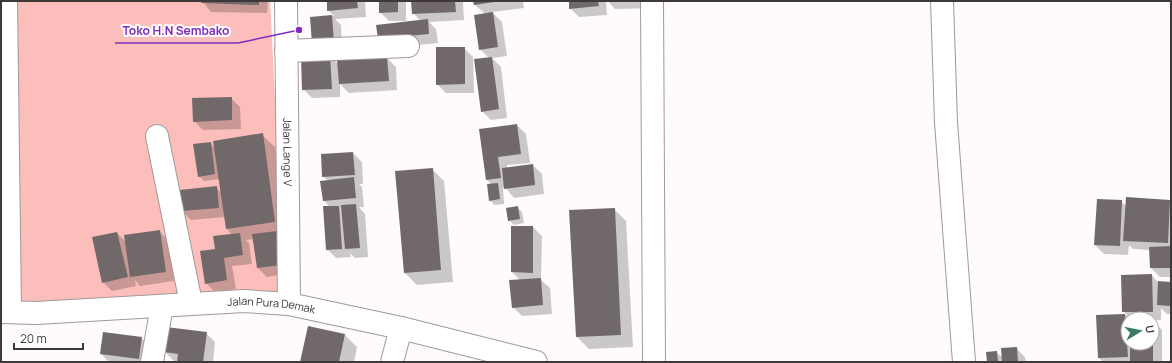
<svg xmlns="http://www.w3.org/2000/svg" width="1172" height="363" viewBox="0 0 1172 363" font-family="Manrope,sans-serif">
	<style>
		.green { fill: #fbbeba }
		.shadow { fill: #0003 }
		.building { fill: #716969 }
		.lines { fill: none; stroke-linecap: round; stroke-linejoin: round }
		.street-casing { stroke: #a19998; stroke-width: 24 }
		.street { stroke: #fff; stroke-width: 22 }
		.labels { text-anchor: middle; stroke-width: 4; stroke-linejoin: round; paint-order: stroke }
		.street-label { font-size: 11px; fill: #3c3938; stroke: #fff }
		.leader { fill: none; stroke: #7b2cbf; stroke-width: 1.5 }
		.callout-dot { fill: #7b2cbf; stroke: #fff; stroke-width: 1.5 }
		.callout-label { font-size: 12px; text-anchor: middle; font-weight: bold; fill: #7b2cbf; stroke: #fff; stroke-width: 4; stroke-linejoin: round; paint-order: stroke }
	</style>
	<rect width="100%" height="100%" fill="#fefbfa"/>
	<path class="green" d="M15,1H270L285,291L194,292L19,309Z"/>
	<path class="shadow" d="M202,1H268L267,13L211,12Z
		M328,1H365L366,17L335,19L341,25L342,51L311,18L334,16L328,10Z
		M380,1H406V21H389L380,12Z
		M412,1H463L464,20L429,22L436,29L438,43L388,48L421,21L413,13Z
		M474,1H523L524,8L492,12L502,22L507,56L492,58L501,67L507,118L491,120L482,111L489,58L480,49L485,14L474,4Z
		M570,1H606L607,15L579,17L570,8Z
		M608,1H655V8L615,9Z
		M464,48L473,57L474,93H446L437,84Z
		M330,56L338,64L387,58L396,67L397,90L349,93L340,84V97L312,98L303,89Z
		M231,98L240,107L241,129L203,130L194,121Z
		M517,125L526,134L530,163L507,165V168L533,165L542,174L544,194L514,198L505,187L503,188L504,204L494,205L490,200L492,185L487,180L480,130Z
		M262,135L275,147L287,234L290,273L267,277L258,268L254,239L246,240L249,243L252,264L232,266L236,289L215,292L206,283L216,250L232,235L227,229L225,217L191,220L182,211L216,188L222,193L220,179L204,181L199,176L210,143L215,148Z
		M353,153L362,162L363,184H359L362,187L364,207H359L365,214L368,257L355,258L350,253L351,257L336,258L327,249L330,207L324,201L322,182L328,181L323,176Z
		M432,169L444,181L453,282L417,285L405,273L396,172Z
		M1121,201L1126,206L1170,201L1171,202V277H1160L1151,268V250L1133,249L1129,245L1128,255L1104,254L1095,245Z
		M517,207L522,212L524,223L514,225L509,220Z
		M614,209L626,221L633,347L589,349L577,337Z
		M533,227L542,236L541,280L550,288L552,314L522,316L513,307L521,281L512,272Z
		M159,231L168,240L174,281L140,286L135,280L136,286L112,291L103,282L117,233L126,242Z
		M1152,276L1158,282L1171,283V314H1167L1161,308V320L1128,319V343H1152V320L1162,330V362H1103L1099,358L1097,316L1127,315L1123,311Z
		M206,333L215,342L213,362H178L174,361L165,352Z
		M345,335L357,347L354,362H301Z
		M141,338L150,347L148,362H109L101,354Z
		M1016,348L1025,357L1026,362H988L996,352L1003,358Z"/>
	<path class="building" d="M201,1H259V5L201,3Z
		M327,1H357L358,8L327,11Z
		M379,1H398V12L379,13Z
		M411,1H455L456,12L412,14Z
		M473,1H494V2L474,5Z
		M569,1H598L599,6L569,9Z
		M493,12L498,47L479,50L474,15Z
		M332,15L334,43L312,44L310,17Z
		M428,19L429,34L378,39L376,25Z
		M436,47H465V84L436,85Z
		M330,55L332,89L302,90L301,56Z
		M387,57L389,81L339,84L337,60Z
		M492,57L499,109L481,112L474,59Z
		M232,97V120L193,122L192,98Z
		M517,124L521,154L498,157L501,178L486,180L479,129Z
		M263,133L275,222L226,229L213,141Z
		M211,142L215,174L198,177L193,144Z
		M353,152L355,175L322,177L321,154Z
		M533,164L535,185L504,189L502,168Z
		M433,168L441,270L404,273L395,171Z
		M354,177L356,198L323,201L320,181Z
		M498,183L500,199L489,201L487,184Z
		M217,186L219,208L181,211L180,190Z
		M1126,197L1170,200L1168,243L1123,241Z
		M1097,199L1122,200L1120,246L1094,245Z
		M356,204L360,248L345,249L341,205Z
		M323,206H339L342,249L326,250Z
		M518,206L520,219L508,221L506,208Z
		M615,208L621,335L576,337L569,210Z
		M511,226H533V273L511,272Z
		M160,230L166,272L130,277L124,235Z
		M277,231L282,265L257,268L252,234Z
		M117,232L128,277L102,283L92,237Z
		M240,233L243,255L224,258L227,280L205,284L200,251L215,249L213,236Z
		M1171,246V268H1150L1149,247Z
		M1152,274L1153,312H1122L1121,275Z
		M541,278L543,305L512,308L509,280Z
		M1158,281L1171,282V306L1157,305Z
		M1125,314L1128,357L1098,358L1096,315Z
		M308,326L345,334L339,362H300Z
		M166,327L207,332L203,362H177L178,354L164,352Z
		M103,332L142,337L139,359L100,354Z
		M1130,343H1153V361H1130Z
		M1017,347L1018,362H1002L1001,348Z
		M997,351L998,362H987L986,352Z"/>
	<g class="lines">
		<g class="street-casing">
			<g id="street">
				<path d="M6,1L10,312"/>
				<path id="s1" d="M286,1L289,304"/>
				<path d="M652,1L654,362"/>
				<path d="M942,1L946,122L964,362"/>
				<path d="M286,51L408,46"/>
				<path d="M157,136L191,303"/>
				<path id="s2" d="M1,312L36,313L244,301L289,304L401,328L536,362"/>
				<path d="M152,362L162,306"/>
				<path d="M392,362L401,328"/>
			</g>
		</g>
		<use href="#street" class="street"/>
	</g>
	<g class="labels">
		<g class="street-label">
			<text dy="4" stroke="none"><textPath href="#s1" startOffset="151">Jalan Lange V</textPath></text>
			<text dy="4" stroke="none"><textPath href="#s2" startOffset="271">Jalan Pura Demak</textPath></text>
		</g>
	</g>
	<path class="leader" d="M299 30L238 43H115"/>
	<circle class="callout-dot" cx="299" cy="30" r="4"/>
	<g class="callout-label">
		<text x="176" y="35">Toko H.N Sembako</text>
	</g>
	<rect width="1172" height="363" fill="none" stroke="#3c3938" stroke-width="4"/>
	<g transform="translate(1140 331) rotate(80)"><circle r="19" fill="#ffffff" stroke="#b1b0af"/>
	<path d="M0-3L7 15L0 10L-7 15Z" fill="#3b7b6a"/>
	<text y="-6" font-size="11" font-weight="bold" text-anchor="middle" fill="#3c3938">U</text>
	</g>
	<path d="M14 343v6h69v-6" fill="none" stroke="#3c3938" stroke-width="2"/>
	<text x="20" y="343" font-size="12" fill="#3c3938" stroke="#ffffff" stroke-width="3" paint-order="stroke">20 m</text>
</svg>
